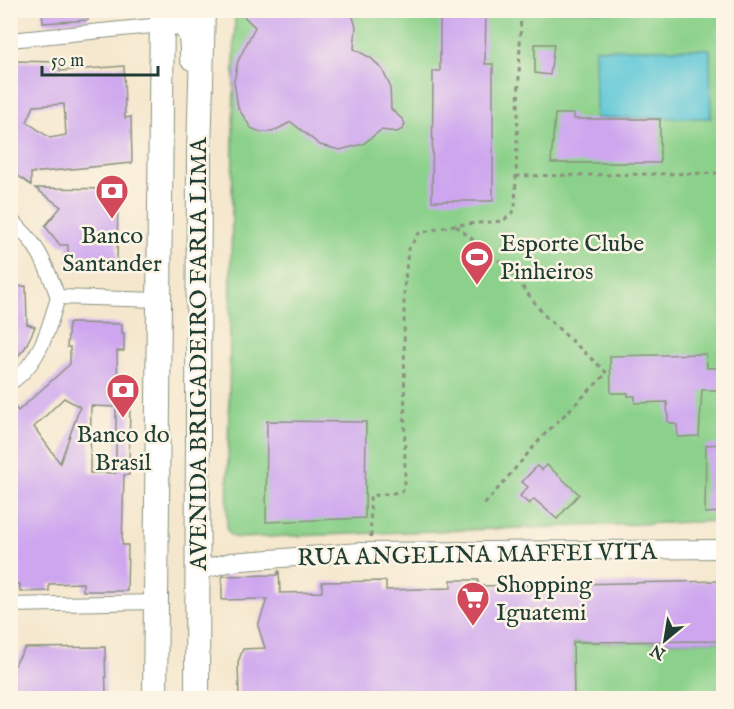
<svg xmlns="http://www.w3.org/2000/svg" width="734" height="709" viewBox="0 0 734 709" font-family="'IM FELL English',serif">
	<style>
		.green { fill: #8cd18b; stroke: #568760; stroke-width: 1.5 }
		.water { fill: #5dc7d7; stroke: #3e8286; stroke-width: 1.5 }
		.building { fill: #cda6ef; fill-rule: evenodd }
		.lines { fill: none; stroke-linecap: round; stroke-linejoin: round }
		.minor-casing { stroke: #8a9280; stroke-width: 16 }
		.tertiary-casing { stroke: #8a9280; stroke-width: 20 }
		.trunk-casing { stroke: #8a9280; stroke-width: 26 }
		.path { stroke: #8a9280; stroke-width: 3; stroke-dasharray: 4.5 4.5; stroke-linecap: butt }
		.minor { stroke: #fff; stroke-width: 14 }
		.tertiary { stroke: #fff; stroke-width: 18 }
		.trunk { stroke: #fff; stroke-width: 24 }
		.labels { text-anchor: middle; stroke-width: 5; stroke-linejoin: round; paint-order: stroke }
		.poi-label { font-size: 24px; fill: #1f3d34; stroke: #fcf5e5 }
		.street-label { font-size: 24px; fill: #1f3d34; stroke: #fcf5e5 }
	</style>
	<rect width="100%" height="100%" fill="#fcf5e5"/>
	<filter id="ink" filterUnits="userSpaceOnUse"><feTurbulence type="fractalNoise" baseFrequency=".0167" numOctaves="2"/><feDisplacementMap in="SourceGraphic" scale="12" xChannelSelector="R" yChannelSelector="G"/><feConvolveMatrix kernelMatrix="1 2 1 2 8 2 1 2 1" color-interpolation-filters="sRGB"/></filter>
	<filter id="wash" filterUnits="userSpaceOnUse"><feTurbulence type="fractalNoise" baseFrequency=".008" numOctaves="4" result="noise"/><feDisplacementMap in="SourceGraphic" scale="24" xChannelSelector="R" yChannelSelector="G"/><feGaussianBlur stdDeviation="1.35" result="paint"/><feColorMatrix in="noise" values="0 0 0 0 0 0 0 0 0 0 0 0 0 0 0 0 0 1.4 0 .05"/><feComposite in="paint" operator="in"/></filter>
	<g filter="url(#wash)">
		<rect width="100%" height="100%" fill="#f5e7cd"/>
		<path class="green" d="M235,11H723V521L237,538L230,535L227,529Z
			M723,641V698H574L573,643Z"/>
		<path class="water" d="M595,49H710L711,118H596Z"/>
		<g id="blocks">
			<path class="building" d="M42,10H88V20L43,23Z
				M237,10H351L356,27L354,49L371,58L382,69L390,86L391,109L403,120L405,124L403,129L397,132L381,130L363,144L340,150L320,145L291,122L272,132H260L251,128L238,108L234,81L238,61L255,27Z
				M440,10H486L485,64H493V201H432L433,71H440Z
				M535,44H554L550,75L535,73Z
				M10,61L59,62L60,71L124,66L125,118L131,117L132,163L31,173V185L10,170ZM64,104L66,135L50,138L27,122L34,106Z
				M555,114H574V119H660V163H551Z
				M35,188L118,189L117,268H68V245H60L45,226L61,207Z
				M26,286L27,324L35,327L25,348L10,365V287Z
				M69,323L122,324V333H124V351H117L118,400L130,398L129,475H124L122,545H128L127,591H83V583L49,584V591L20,592V584L10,583V400L18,411L70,364V347H67ZM64,398L80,407L60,463L34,427ZM91,406L116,407V473H90Z
				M706,354L707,368H723V390H702L699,436L678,437L677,425L668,422L667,402L635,403V396H628V393H611L610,356Z
				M267,421L366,422L365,518L266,522Z
				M723,444V512L705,513L706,445Z
				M547,465L579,494L557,519L534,499L529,504L520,496L528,487L522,482L537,466L542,470Z
				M279,570L280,593L322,592V582L386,581V590L451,588V580H478V586L723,581V641L573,642L574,699H239L238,662L243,649L265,648L258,626L267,599L222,600V576L277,575Z
				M105,647L106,699H10V672L25,648Z"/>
		</g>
	</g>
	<g filter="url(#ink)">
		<use href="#blocks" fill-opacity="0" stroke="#8a9280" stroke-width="1.5"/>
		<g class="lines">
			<g class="minor-casing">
				<path id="minor" d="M10,40L162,25
					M10,219C39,244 45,263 58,297
					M58,297L159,300
					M10,383C39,364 49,329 58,297
					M10,605L156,602"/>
			</g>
			<g class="tertiary-casing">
				<path id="tertiary" d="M197,571L231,562L360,552L724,549"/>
			</g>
			<g class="trunk-casing">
				<path id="trunk" d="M162,25L177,22C193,26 192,44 192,58
					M155,698L162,10
					M197,698L199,154L203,10"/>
			</g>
			<path class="path" d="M516,176L724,173
				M456,226L507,267L546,317L607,373L542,437L484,505
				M371,537L370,496L401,492L405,487L404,290L408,250L419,233L454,225L503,221L515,210L521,10"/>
			<use href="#minor" class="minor"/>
			<use href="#tertiary" class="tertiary"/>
			<use href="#trunk" class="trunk"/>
		</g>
	</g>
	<defs>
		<g id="bank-pin" transform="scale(1.725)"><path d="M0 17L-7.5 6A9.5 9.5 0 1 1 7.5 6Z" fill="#d1495b" stroke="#fcf5e5"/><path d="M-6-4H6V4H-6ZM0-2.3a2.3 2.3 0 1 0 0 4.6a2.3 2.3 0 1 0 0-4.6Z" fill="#fff"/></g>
		<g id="stadium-pin" transform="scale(1.725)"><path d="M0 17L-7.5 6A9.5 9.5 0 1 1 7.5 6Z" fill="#d1495b" stroke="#fcf5e5"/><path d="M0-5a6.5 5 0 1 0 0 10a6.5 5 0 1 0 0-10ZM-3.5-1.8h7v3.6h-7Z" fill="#fff"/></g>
		<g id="supermarket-pin" transform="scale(1.725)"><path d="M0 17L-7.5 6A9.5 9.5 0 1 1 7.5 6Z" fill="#d1495b" stroke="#fcf5e5"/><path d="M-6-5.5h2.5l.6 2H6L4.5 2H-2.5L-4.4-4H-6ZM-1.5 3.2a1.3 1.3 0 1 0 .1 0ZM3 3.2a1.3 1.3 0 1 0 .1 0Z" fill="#fff"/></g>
	</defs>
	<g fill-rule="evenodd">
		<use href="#bank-pin" x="112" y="191"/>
		<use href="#stadium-pin" x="477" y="257"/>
		<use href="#bank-pin" x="123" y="390"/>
		<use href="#supermarket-pin" x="473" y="598"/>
	</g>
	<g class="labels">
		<g class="poi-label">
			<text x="112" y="243">Banco<tspan x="112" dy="28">Santander</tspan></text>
			<text x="500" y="251" text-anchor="start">Esporte Clube<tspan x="500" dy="28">Pinheiros</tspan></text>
			<text x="123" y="442">Banco do<tspan x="123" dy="28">Brasil</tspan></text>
			<text x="496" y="592" text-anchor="start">Shopping<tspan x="496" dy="28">Iguatemi</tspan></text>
		</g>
		<g class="street-label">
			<text transform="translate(198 354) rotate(-90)" y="8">AVENIDA BRIGADEIRO FARIA LIMA</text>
			<text transform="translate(477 554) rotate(-1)" y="8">RUA ANGELINA MAFFEI VITA</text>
		</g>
	</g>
	<rect width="734" height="709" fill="none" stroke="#fcf5e5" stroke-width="36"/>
	<g transform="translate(665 640) rotate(210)" stroke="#fcf5e5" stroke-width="4.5" paint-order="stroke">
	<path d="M0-4.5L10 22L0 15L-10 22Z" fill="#1f3d34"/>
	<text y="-9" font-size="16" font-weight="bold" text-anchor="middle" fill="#1f3d34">N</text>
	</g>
	<path d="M42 66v9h116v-9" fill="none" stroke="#1f3d34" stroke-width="3"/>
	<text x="51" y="66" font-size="18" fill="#1f3d34" stroke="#fcf5e5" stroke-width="4.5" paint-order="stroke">50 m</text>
</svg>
